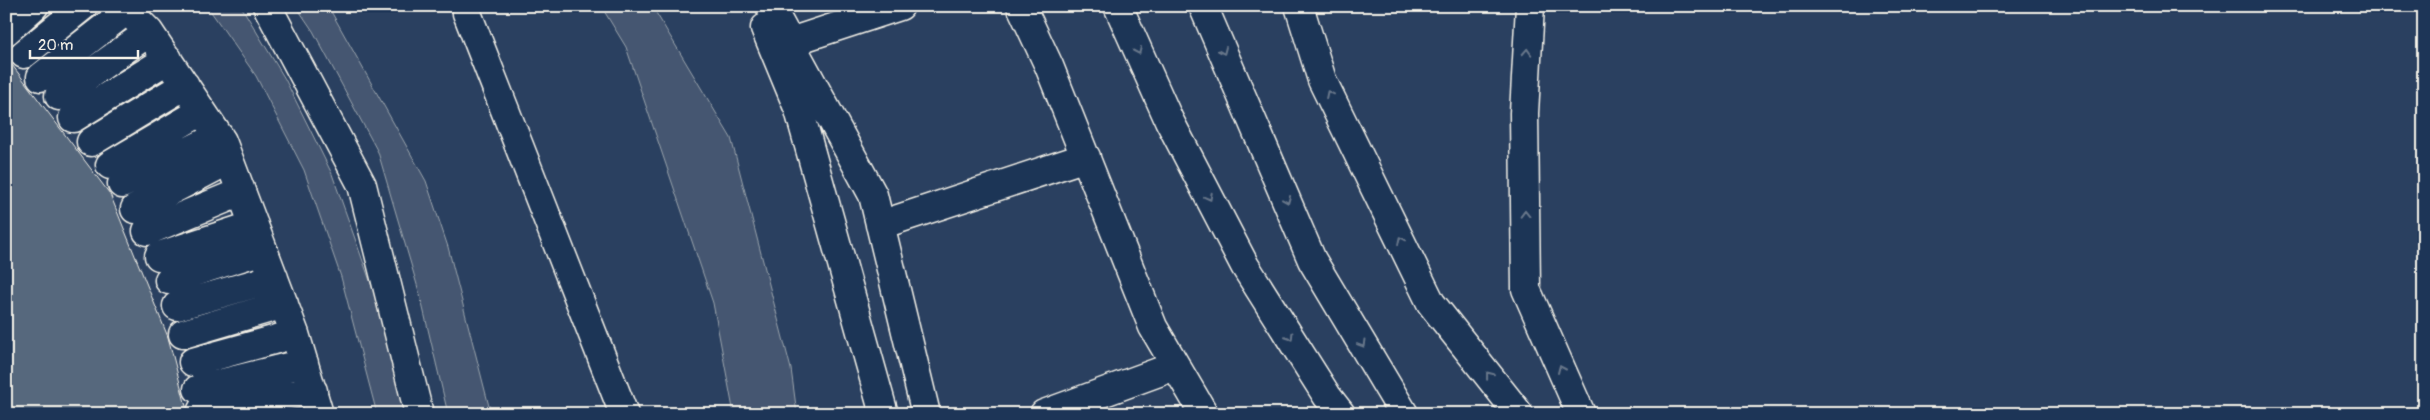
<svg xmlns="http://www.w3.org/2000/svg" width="2430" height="420" viewBox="0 0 2430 420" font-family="Pangolin,sans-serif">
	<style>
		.green { fill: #445771; stroke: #9ca4ac }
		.building { fill: #56677d; stroke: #f4f1e8 }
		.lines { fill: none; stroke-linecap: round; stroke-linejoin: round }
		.minor-casing { stroke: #f4f1e8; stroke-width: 31 }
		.highway-casing { stroke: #f4f1e8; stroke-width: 31 }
		.minor { stroke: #1d3557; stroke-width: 28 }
		.highway { stroke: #1d3557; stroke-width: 28 }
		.oneway { stroke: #68778a }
	</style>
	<rect width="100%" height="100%" fill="#2a4060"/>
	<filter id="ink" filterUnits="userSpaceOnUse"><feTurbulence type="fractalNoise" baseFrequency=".02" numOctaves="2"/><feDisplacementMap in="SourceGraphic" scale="10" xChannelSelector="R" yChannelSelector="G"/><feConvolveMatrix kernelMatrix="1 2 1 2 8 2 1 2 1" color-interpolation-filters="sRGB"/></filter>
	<g filter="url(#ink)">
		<path class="green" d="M207,6H241L285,79L332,174L386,326L404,414H377L341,277L304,170L256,76Z
			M296,6H328L426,181L448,247L491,414H448L420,295L378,152L313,31Z
			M601,6H652L731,138L791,369L797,414H734L713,303L626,47Z"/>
		<path class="building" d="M6,57L110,194L168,337L188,414H6Z"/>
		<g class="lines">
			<g class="minor-casing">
				<path id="minor" d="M123,6L149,32L222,141L295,334L319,414
					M267,6L362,185L419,414
					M770,6L873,195L926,414
					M1021,6L1049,66L1153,327L1204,414
					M467,13L624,414
					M765,28L799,110L884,414
					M6,31L34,6
					M790,42L900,6
					M24,54L83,6
					M41,77L127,10
					M59,96L149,32
					M73,118L168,59
					M91,142L185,85
					M110,165L202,111
					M122,184L219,136
					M135,209L229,160
					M880,225L1086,157
					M147,231L241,192
					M159,256L254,225
					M169,280L263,250
					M177,306L274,278
					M183,334L284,304
					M193,362L295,334
					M198,389L304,363
					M202,410L313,391
					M1044,414L1175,366"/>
			</g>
			<g class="highway-casing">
				<path id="highway" d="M1118,6L1169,120L1245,266L1327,396L1341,414
					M1203,6L1312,260L1404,414
					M1299,6L1322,80L1431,303L1519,414
					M1530,6L1524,113L1526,289L1581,414"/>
			</g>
			<use href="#minor" class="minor"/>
			<use href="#highway" class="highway"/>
		</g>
		<defs><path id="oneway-chevron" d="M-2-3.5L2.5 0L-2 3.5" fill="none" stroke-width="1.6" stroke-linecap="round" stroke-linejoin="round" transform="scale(1.25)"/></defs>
		<g class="oneway">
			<use href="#oneway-chevron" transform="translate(1138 51) rotate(66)"/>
			<use href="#oneway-chevron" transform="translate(1223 51) rotate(66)"/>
			<use href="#oneway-chevron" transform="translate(1527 52) rotate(-87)"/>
			<use href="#oneway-chevron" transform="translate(1329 94) rotate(-116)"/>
			<use href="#oneway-chevron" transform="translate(1209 197) rotate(62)"/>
			<use href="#oneway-chevron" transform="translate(1287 200) rotate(67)"/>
			<use href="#oneway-chevron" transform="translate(1525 214) rotate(-91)"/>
			<use href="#oneway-chevron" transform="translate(1401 240) rotate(-116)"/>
			<use href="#oneway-chevron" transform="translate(1290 337) rotate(58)"/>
			<use href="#oneway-chevron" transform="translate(1362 344) rotate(59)"/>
			<use href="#oneway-chevron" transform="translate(1561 369) rotate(-114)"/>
			<use href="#oneway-chevron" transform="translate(1489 375) rotate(-128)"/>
		</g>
	</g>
	<rect width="2430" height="420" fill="none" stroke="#1d3557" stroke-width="25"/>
	<rect x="12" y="12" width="2405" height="395" fill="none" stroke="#f4f1e8" stroke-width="2" filter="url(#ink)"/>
	<path d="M30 50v8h108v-8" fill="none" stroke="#f4f1e8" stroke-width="2.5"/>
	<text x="38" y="50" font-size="15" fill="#f4f1e8" stroke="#1d3557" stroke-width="4" paint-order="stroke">20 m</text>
</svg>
